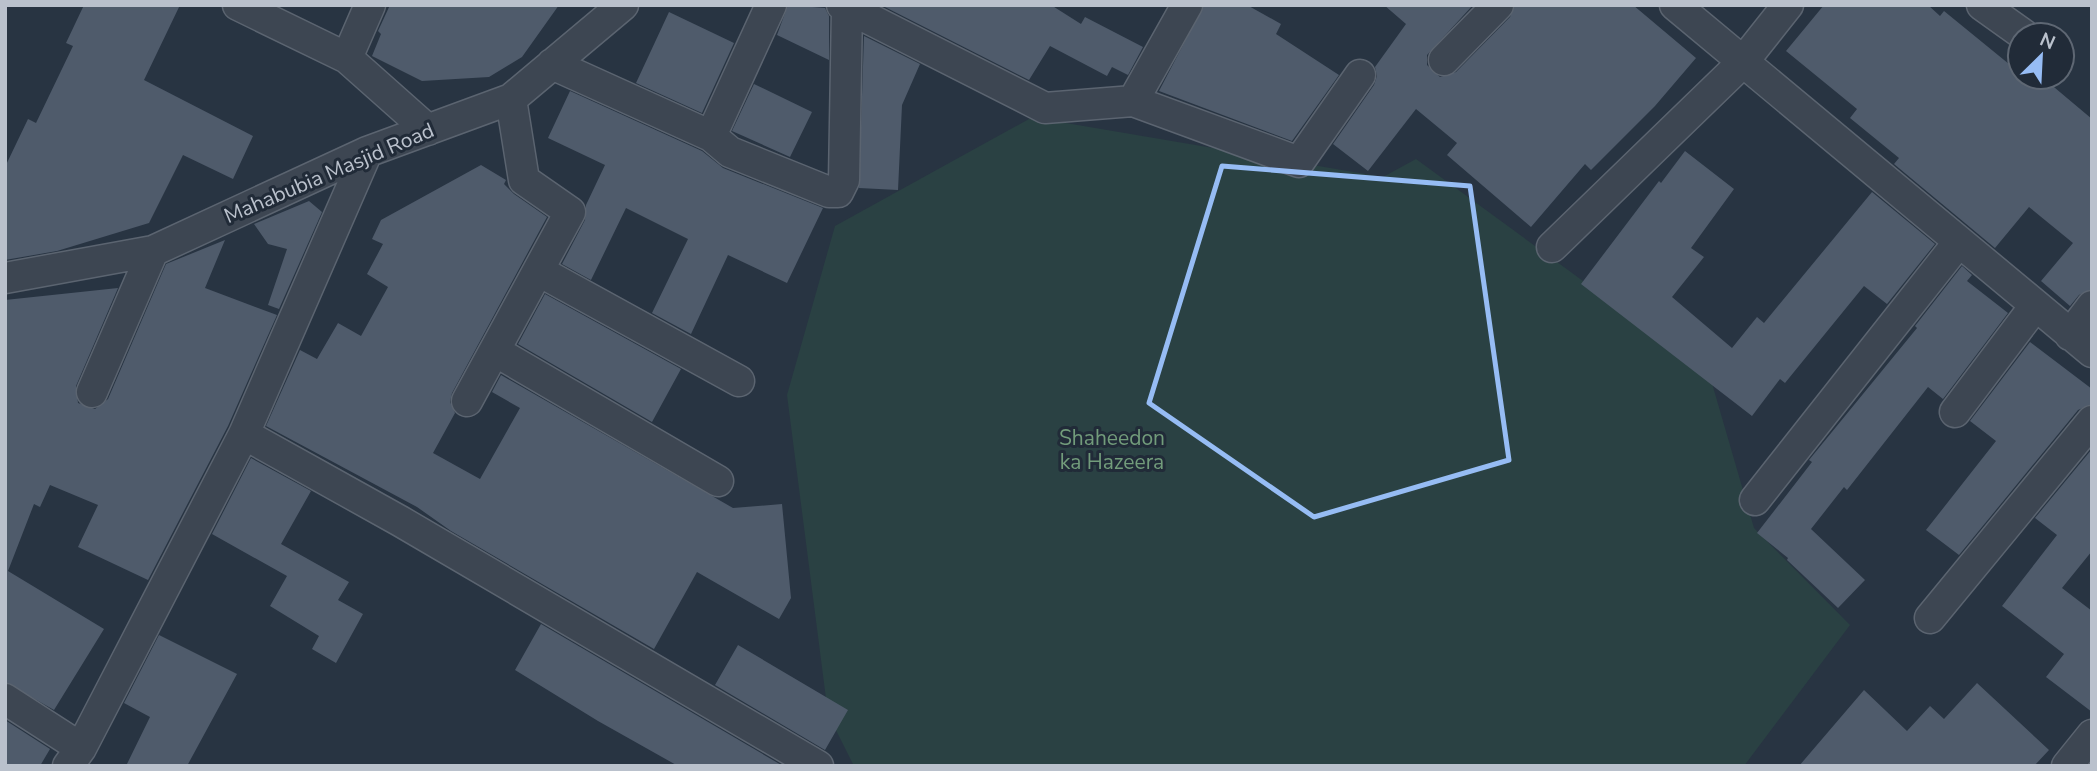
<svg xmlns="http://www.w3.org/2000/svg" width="2097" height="771" viewBox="0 0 2097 771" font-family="'Nunito Sans',sans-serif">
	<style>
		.green { fill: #2a4143 }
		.building { fill: #4f5b6b }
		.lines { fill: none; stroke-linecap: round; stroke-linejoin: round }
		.street-casing { stroke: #5b6470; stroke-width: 33 }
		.street { stroke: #3d4652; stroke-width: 30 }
		.marked { fill: none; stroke: #96bcf4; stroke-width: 5; stroke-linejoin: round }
		.labels { text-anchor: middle; stroke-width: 6; stroke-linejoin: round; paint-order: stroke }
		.street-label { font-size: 21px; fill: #bac1cc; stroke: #212b38 }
		.park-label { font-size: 21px; fill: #729c7b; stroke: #212b38 }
	</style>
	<rect width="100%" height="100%" fill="#283442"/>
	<path class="green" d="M1029,119L1054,121L1383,177L1416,159L1709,373L1754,528L1850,625L1744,766H854L828,714L787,395L835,226Z"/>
	<path class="building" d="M84,5H180L144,80L253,136L233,179L183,155L149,223L57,251L5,260V167L28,119L36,123L73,46L66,43Z
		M390,5H559L522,57L489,77L422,81L372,56L381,34L378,31Z
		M788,5L825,8L829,16V60L777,35Z
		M881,5H1051L1081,24L1085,17L1143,47L1128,75L1112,67L1107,76L1050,46L1029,80Z
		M1204,5H1247L1281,24L1276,34L1339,75L1292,141L1159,91Z
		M1384,5H1473L1427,55V65L1440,77L1456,72L1510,17L1515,5H1633L1696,58L1655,106L1591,170L1585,164L1531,227L1447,155L1457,143L1416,109L1368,171L1333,144L1374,85L1377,76L1375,67L1406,24Z
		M1824,5H1928L1940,16L1944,11L2020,73V77H2042L2092,119V289L2079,295L2070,306L2041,281L2073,243L2029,207L1995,248L1894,164L1899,158L1850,118L1857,109L1786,51Z
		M669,12L734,43L702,113L636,83Z
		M864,36L920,64L902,105L898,190L859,188Z
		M754,84L812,112L790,157L732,131Z
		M570,91L702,151L723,168L823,208L787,283L728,255L691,334L652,313L688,239L626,208L591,280L562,264L585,220L586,205L605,165L548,138Z
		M1685,151L1734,189L1691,248L1704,257L1672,297L1732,348L1757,317L1764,323L1872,192L1935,244L1887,304L1864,286L1785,383L1780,379L1752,416L1581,284L1659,181L1661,183Z
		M481,165L506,180L504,184L514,194L547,217L452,393L450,402L455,413L433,453L480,479L520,408L492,392L501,375L733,508L782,504L791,598L779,619L697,572L654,649L451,531L417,507L266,426L300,350L317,359L338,323L361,336L388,287L367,274L383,244L372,239L381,220Z
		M309,201L322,212L279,309L268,305L287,249L268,244L254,224Z
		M225,240L205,288L277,315L228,426L148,580L78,547L98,505L50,485L40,507L34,504L8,571L104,629L54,710L5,682V300L118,288L76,386L78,403L95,409L108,399L166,264Z
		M1962,266L1972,275L1967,281L2008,313L1943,399L1928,387L1847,490L1844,487L1811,529L1865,580L1838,608L1787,560L1788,558L1757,533L1812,462L1809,460L1917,328L1915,326Z
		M545,294L681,369L652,422L518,344Z
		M2030,342L2092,389V404L2078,410L1959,555L1926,530L1996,441L1970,421Z
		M2092,449V551L2062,588L2092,611V712L2046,677L2064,654L2002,606L2057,535L2035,518Z
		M251,458L311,491L281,544L349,582L338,600L363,614L336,663L312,649L319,636L270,606L287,576L212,534Z
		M541,624L783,766H678L598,721L515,670Z
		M159,635L237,674L187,766H126L150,717L124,703Z
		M738,645L848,710L825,750L715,685Z
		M1977,683L2049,750L2034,766H1799L1864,690L1907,731L1930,706L1944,719Z
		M5,720L50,749L40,766H5Z"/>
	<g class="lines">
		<g class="street-casing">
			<path id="street" d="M238,5L347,58L428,130
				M842,5L1045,108L1133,101L1299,162L1360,75
				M1675,5L2092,352
				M1982,5L2024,35
				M347,58L370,5
				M1444,60L1498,5
				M552,64L711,136L730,152L829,192H838L844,180L847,8
				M1133,101L1187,5
				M711,136L771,5
				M1552,247L1742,63L1788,5
				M539,271L739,381
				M5,278L153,251L367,152L511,99L623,5
				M2070,335L2092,306
				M495,351L718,481
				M92,392L153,251
				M467,401L570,212L524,180L511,99
				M1955,412L2035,306
				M244,434L400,521L818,766
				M1755,500L1958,243
				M1930,618L2092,421
				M5,699L81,748
				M68,766L81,748L244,434L367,152
				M2067,766L2092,735"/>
		</g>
		<use href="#street" class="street"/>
	</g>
	<path class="marked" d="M1222,166L1470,186L1509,460L1314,517L1149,403Z"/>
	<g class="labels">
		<g class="street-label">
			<text transform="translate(329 173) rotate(-23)" y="7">Mahabubia Masjid Road</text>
		</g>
		<g class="park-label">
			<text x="1112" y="445">Shaheedon<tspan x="1112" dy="24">ka Hazeera</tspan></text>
		</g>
	</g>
	<rect width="2097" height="771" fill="none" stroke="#bac1cc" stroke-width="14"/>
	<g transform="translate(2041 56) rotate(24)"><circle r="33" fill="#212b38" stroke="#5e6773" stroke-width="2"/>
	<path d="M0-5L12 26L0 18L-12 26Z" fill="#96bcf4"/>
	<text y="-10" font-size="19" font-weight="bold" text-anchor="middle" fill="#bac1cc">N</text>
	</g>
</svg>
